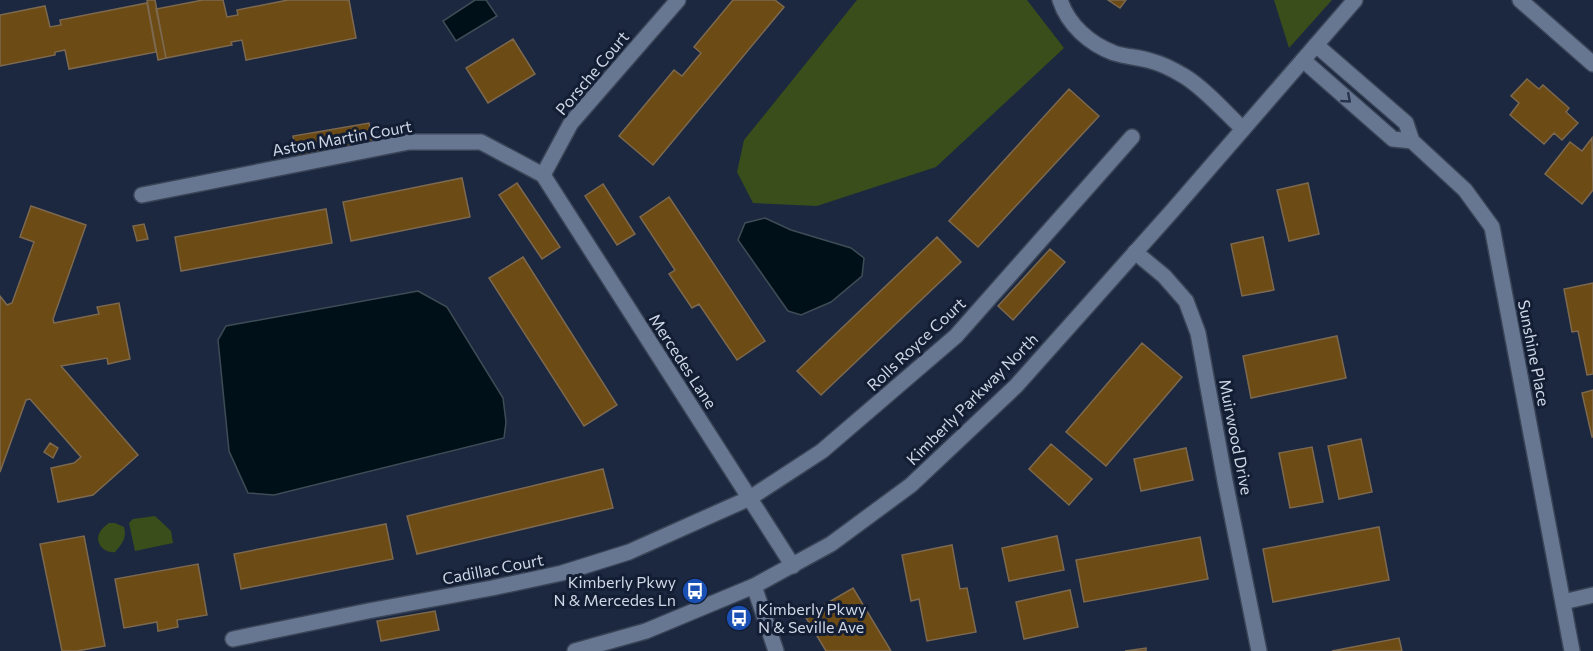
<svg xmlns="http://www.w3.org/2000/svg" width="1593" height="651" viewBox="0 0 1593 651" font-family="Commissioner,sans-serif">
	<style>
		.green { fill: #394e1b }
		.water { fill: #001019; stroke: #3e4c56; stroke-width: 1.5 }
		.building { fill: #6d4b14; stroke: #7c694f; stroke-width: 1.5 }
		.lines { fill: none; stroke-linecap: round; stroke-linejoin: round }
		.minor-casing { stroke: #3a4457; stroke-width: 18 }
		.tertiary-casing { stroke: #3a4457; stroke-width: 18 }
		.minor { stroke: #677691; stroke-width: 15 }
		.tertiary { stroke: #677691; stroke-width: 15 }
		.oneway { stroke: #28344b }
		.labels { text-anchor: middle; stroke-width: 6; stroke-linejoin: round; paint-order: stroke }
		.street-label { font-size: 16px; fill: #cfd7e6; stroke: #131e34 }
		.poi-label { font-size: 16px; fill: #cfd7e6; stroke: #131e34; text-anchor: end }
	</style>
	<rect width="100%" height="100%" fill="#1c283f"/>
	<path class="green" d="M857,0H1027L1064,48L936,167L817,206L753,203L737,172L744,140Z
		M1274,0H1332L1289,48Z
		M155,516L171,531L173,543L135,551L129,523L133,519Z
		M109,523H115L124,527C127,538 122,544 115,552C105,554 95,544 99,534C101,529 105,526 109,523Z"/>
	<path class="water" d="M475,0H486L497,16L456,41L443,21Z
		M765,218L791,230L851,248L864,258L862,276L831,302L801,315L788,311L738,240L745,223Z
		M418,291L447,307L503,398L506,422L504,438L274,495L248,493L229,451L218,340L226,326Z"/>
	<path class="building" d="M147,0H155L166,58L158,60Z
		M203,0H223L227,17L238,15L237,10L288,0H349L356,38L246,60L242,40L231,42L232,45L166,58L156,9Z
		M733,0H775L784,7L653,165L619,136L674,70L682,76L701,53L694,47Z
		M1108,0H1126L1120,8Z
		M147,3L156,52L69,69L65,50L55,52V55L0,66V15L45,6L50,27L61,25L60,20Z
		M513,39L535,74L488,103L466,68Z
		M1527,79L1539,89L1543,85L1569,108L1566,112L1578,123L1562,140L1554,133L1544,144L1510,115L1519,103L1511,96Z
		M1069,89L1099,116L978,247L949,221Z
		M369,123L373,144L297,157L293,136Z
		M1592,138L1593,190L1582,204L1545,174L1570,142L1582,151Z
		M462,178L470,217L351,241L343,202Z
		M517,183L560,247L542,259L499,195Z
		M1308,183L1319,234L1289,241L1277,190Z
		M603,184L635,234L617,245L585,196Z
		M669,197L765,341L737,360L699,304L692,308L669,274L675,270L640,217Z
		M31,206L86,225L53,319L54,323L99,314L97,307L119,303L130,359L108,364L107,358L61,366L138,455L93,495L58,502L51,468L74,463L81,457L30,399L26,400L0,472V296L7,305L12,303L34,242L20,237Z
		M326,209L332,243L181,271L175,237Z
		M144,224L148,239L137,241L133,226Z
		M937,237L961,262L821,395L797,371Z
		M1263,237L1274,290L1242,296L1231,244Z
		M1050,249L1065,262L1013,320L998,306Z
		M523,257L617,405L584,426L489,278Z
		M1593,283V374L1587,375L1578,331L1572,332L1564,289Z
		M1337,336L1346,378L1251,398L1243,356Z
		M1142,343L1182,377L1106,466L1066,432Z
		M1593,390V437H1592L1582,393Z
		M1361,439L1372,492L1339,499L1328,446Z
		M50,443L58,448L53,458L44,452Z
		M1051,444L1092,479L1069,505L1029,469Z
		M1312,447L1323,502L1290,508L1279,453Z
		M1186,448L1193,480L1141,491L1134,459Z
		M603,469L613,508L417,554L407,516Z
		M386,524L393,559L241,589L234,554Z
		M1379,527L1389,580L1273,602L1263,549Z
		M84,536L105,646L77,651H62L40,544Z
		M1057,536L1064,570L1009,581L1002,548Z
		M1200,537L1208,579L1084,602L1076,560Z
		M952,545L960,589L967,588L976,632L927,641L919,599L911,601L902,555Z
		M198,564L207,615L177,620L178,627L158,631L157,622L124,628L115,579Z
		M853,588L891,651H826L805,616Z
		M1070,590L1078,627L1024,639L1016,602Z
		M435,611L439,630L381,641L377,621Z
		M1399,638L1402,651H1332Z
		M1146,648V651H1125Z"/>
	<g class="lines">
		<g class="minor-casing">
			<path id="minor" d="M1060,0C1068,25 1090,44 1114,53C1126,57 1139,57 1151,61C1163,64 1174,70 1184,76C1204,88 1226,113 1243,129
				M1316,45L1406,123L1412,141L1465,190L1492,227L1572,651
				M1303,60L1393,139L1412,141
				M543,175L571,123L678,0
				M142,195L409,142H481L543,175L793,566
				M1135,252L1164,276L1186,301L1198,333L1225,481L1259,651
				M754,586L776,651
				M1563,602L1593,595
				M233,639L368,611L492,588L562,573L629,552L750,498L822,451L956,336L1132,137"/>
		</g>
		<g class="tertiary-casing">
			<path id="tertiary" d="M1520,0L1593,64
				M575,651L646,631L754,586L831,544L911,485L1016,386L1173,210L1355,0"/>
		</g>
		<use href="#minor" class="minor"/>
		<use href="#tertiary" class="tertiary"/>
	</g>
	<defs><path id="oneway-chevron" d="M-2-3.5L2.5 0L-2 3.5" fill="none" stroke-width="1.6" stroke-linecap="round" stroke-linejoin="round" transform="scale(1.5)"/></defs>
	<use class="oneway" href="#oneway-chevron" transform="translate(1347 99) rotate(41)"/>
	<defs>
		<g id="bus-disc" transform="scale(1.35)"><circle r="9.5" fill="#1a4fb4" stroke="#131e34"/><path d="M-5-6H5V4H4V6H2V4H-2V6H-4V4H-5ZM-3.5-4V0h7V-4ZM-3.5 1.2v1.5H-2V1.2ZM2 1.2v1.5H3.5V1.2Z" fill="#fff"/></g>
	</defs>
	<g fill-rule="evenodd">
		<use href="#bus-disc" x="695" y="591"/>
		<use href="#bus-disc" x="739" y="618"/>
	</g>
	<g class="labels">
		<g class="street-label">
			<text transform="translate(592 73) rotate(-50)" y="6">Porsche Court</text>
			<text transform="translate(342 138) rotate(-10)" y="6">Aston Martin Court</text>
			<text transform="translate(916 344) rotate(-43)" y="6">Rolls Royce Court</text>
			<text transform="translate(1534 353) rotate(79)" y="6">Sunshine Place</text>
			<text transform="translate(683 361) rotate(57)" y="6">Mercedes Lane</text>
			<text transform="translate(972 399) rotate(-45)" y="6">Kimberly Parkway North</text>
			<text transform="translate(1236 437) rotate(79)" y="6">Muirwood Drive</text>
			<text transform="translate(493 569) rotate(-11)" y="6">Cadillac Court</text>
		</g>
		<g class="poi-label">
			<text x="676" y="588">Kimberly Pkwy<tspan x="676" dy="18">N &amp; Mercedes Ln</tspan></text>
			<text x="758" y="615" text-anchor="start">Kimberly Pkwy<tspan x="758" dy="18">N &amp; Seville Ave</tspan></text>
		</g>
	</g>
</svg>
